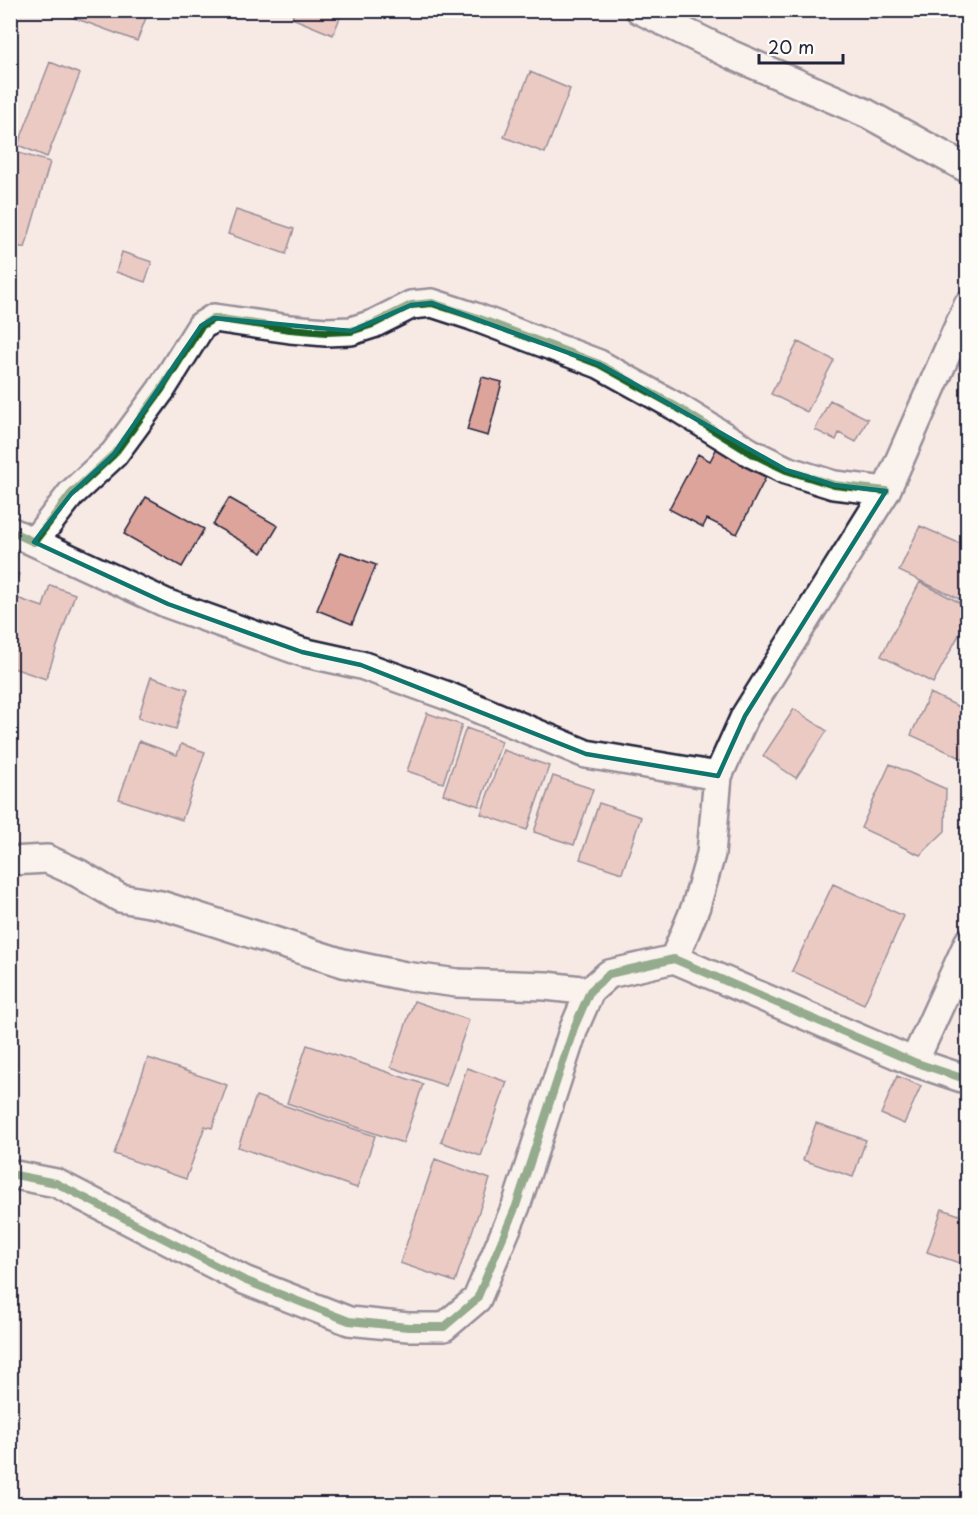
<svg xmlns="http://www.w3.org/2000/svg" width="978" height="1515" viewBox="0 0 978 1515" font-family="'Playpen Sans',sans-serif">
	<style>
		.building { fill: #dda49c; stroke: #22223b; stroke-width: 1.5 }
		.lines { fill: none; stroke-linecap: round; stroke-linejoin: round }
		.minor-casing { stroke: #22223b; stroke-width: 32 }
		.minor { stroke: #fdfcf7; stroke-width: 27 }
		.cycleway-casing { stroke: #fdfcf7; stroke-width: 11 }
		.cycleway { stroke: #1b5e20; stroke-width: 8 }
		.marked { fill: none; stroke: #0f766e; stroke-width: 4.5; stroke-linejoin: round }
	</style>
	<rect width="100%" height="100%" fill="#f7eae5"/>
	<filter id="ink" filterUnits="userSpaceOnUse"><feTurbulence type="fractalNoise" baseFrequency=".0167" numOctaves="2"/><feDisplacementMap in="SourceGraphic" scale="12" xChannelSelector="R" yChannelSelector="G"/><feConvolveMatrix kernelMatrix="1 2 1 2 8 2 1 2 1" color-interpolation-filters="sRGB"/></filter>
	<g filter="url(#ink)">
		<path class="building" d="M62,10H149L137,41L61,13Z
			M295,10H343L333,35L292,18Z
			M50,62L80,74L47,157L18,145Z
			M530,72L570,89L545,153L504,137Z
			M12,151L50,162L25,248L10,244V157Z
			M236,210L294,229L286,254L228,234Z
			M122,252L152,262L145,282L116,272Z
			M798,342L834,360L807,412L771,394Z
			M482,377L502,382L488,436L467,430Z
			M830,400L868,419L856,442L839,433L836,440L815,430Z
			M718,446L752,462L749,468L766,477L737,534L707,519L703,527L669,509L698,454L710,461Z
			M146,497L204,529L182,567L124,534Z
			M229,498L278,526L262,553L213,525Z
			M920,526L968,547V603L899,571Z
			M341,552L376,565L352,624L317,610Z
			M10,571L19,574L11,596L43,607L50,585L75,594L46,679L10,667Z
			M920,582L968,607V618L933,683L881,656Z
			M151,677L188,689L176,729L138,718Z
			M930,693L968,711V761L911,735Z
			M794,709L827,731L796,778L763,756Z
			M427,713L462,725L443,783L407,771Z
			M466,728L502,741L479,806L443,794Z
			M139,741L177,755L181,744L205,752L182,820L119,799Z
			M503,750L549,766L527,830L481,814Z
			M890,764L946,789L945,831L920,855L861,828Z
			M553,776L593,789L574,845L534,832Z
			M599,803L641,817L622,873L580,859Z
			M833,884L904,916L864,1004L792,971Z
			M414,1001L469,1020L446,1086L391,1067Z
			M307,1045L423,1084L403,1143L287,1103Z
			M148,1058L227,1085L212,1128L205,1126L186,1179L114,1154Z
			M467,1068L507,1082L481,1156L441,1142Z
			M897,1076L921,1086L904,1124L881,1114Z
			M256,1096L375,1136L357,1188L238,1147Z
			M816,1123L866,1140L853,1177L803,1160Z
			M435,1159L490,1179L455,1282L400,1263Z
			M942,1209L968,1218V1266L927,1252Z"/>
		<g class="lines">
			<g class="minor-casing">
				<path id="minor" d="M640,10L732,55L866,113L968,169
					M10,531L34,542L71,494L114,454L161,390L201,326L214,318L290,329L326,332L351,331L373,324L411,305L432,303L472,316L599,364L675,406L751,453L786,470L834,485L886,491
					M34,542L168,604L302,652L361,665L445,695L586,754L718,776
					M10,861L47,859L78,873L120,898L161,905L343,963L405,976L457,983L546,986L590,991
					M674,959L696,906L711,854L718,776L745,716L886,491L968,305
					M914,1062L968,943
					M10,1174L56,1183L244,1280L349,1321L408,1327H444L477,1299L516,1206L574,1028L590,991L609,974L674,959L914,1062L968,1080"/>
			</g>
			<use href="#minor" class="minor"/>
			<g class="cycleway-casing">
				<path id="cycleway" d="M10,531L34,542L71,494L114,454L161,390L201,326L214,318L290,329L326,332L351,331L373,324L411,305L432,303L472,316L599,364L675,406L751,453L786,470L834,485L886,491
					M10,1174L56,1183L244,1280L349,1321L408,1327H444L477,1299L516,1206L574,1028L590,991L609,974L674,959L914,1062L968,1080"/>
			</g>
			<use href="#cycleway" class="cycleway"/>
		</g>
	</g>
	<path d="M0 0H978V1515H0ZM432,303L599,364L786,470L834,485L886,491L745,716L718,776L586,754L361,665L302,652L168,604L34,542L71,494L114,454L201,326L214,318L351,331L411,305Z" fill="#f7eae5" fill-opacity=".55" fill-rule="evenodd"/>
	<path class="marked" d="M432,303L599,364L786,470L834,485L886,491L745,716L718,776L586,754L361,665L302,652L168,604L34,542L71,494L114,454L201,326L214,318L351,331L411,305Z"/>
	<rect width="978" height="1515" fill="none" stroke="#fdfcf7" stroke-width="36"/>
	<rect x="18" y="18" width="942" height="1479" fill="none" stroke="#22223b" stroke-width="2" filter="url(#ink)"/>
	<path d="M759 54v9h84v-9" fill="none" stroke="#22223b" stroke-width="3"/>
	<text x="768" y="54" font-size="18" fill="#22223b" stroke="#fdfcf7" stroke-width="4.5" paint-order="stroke">20 m</text>
</svg>
